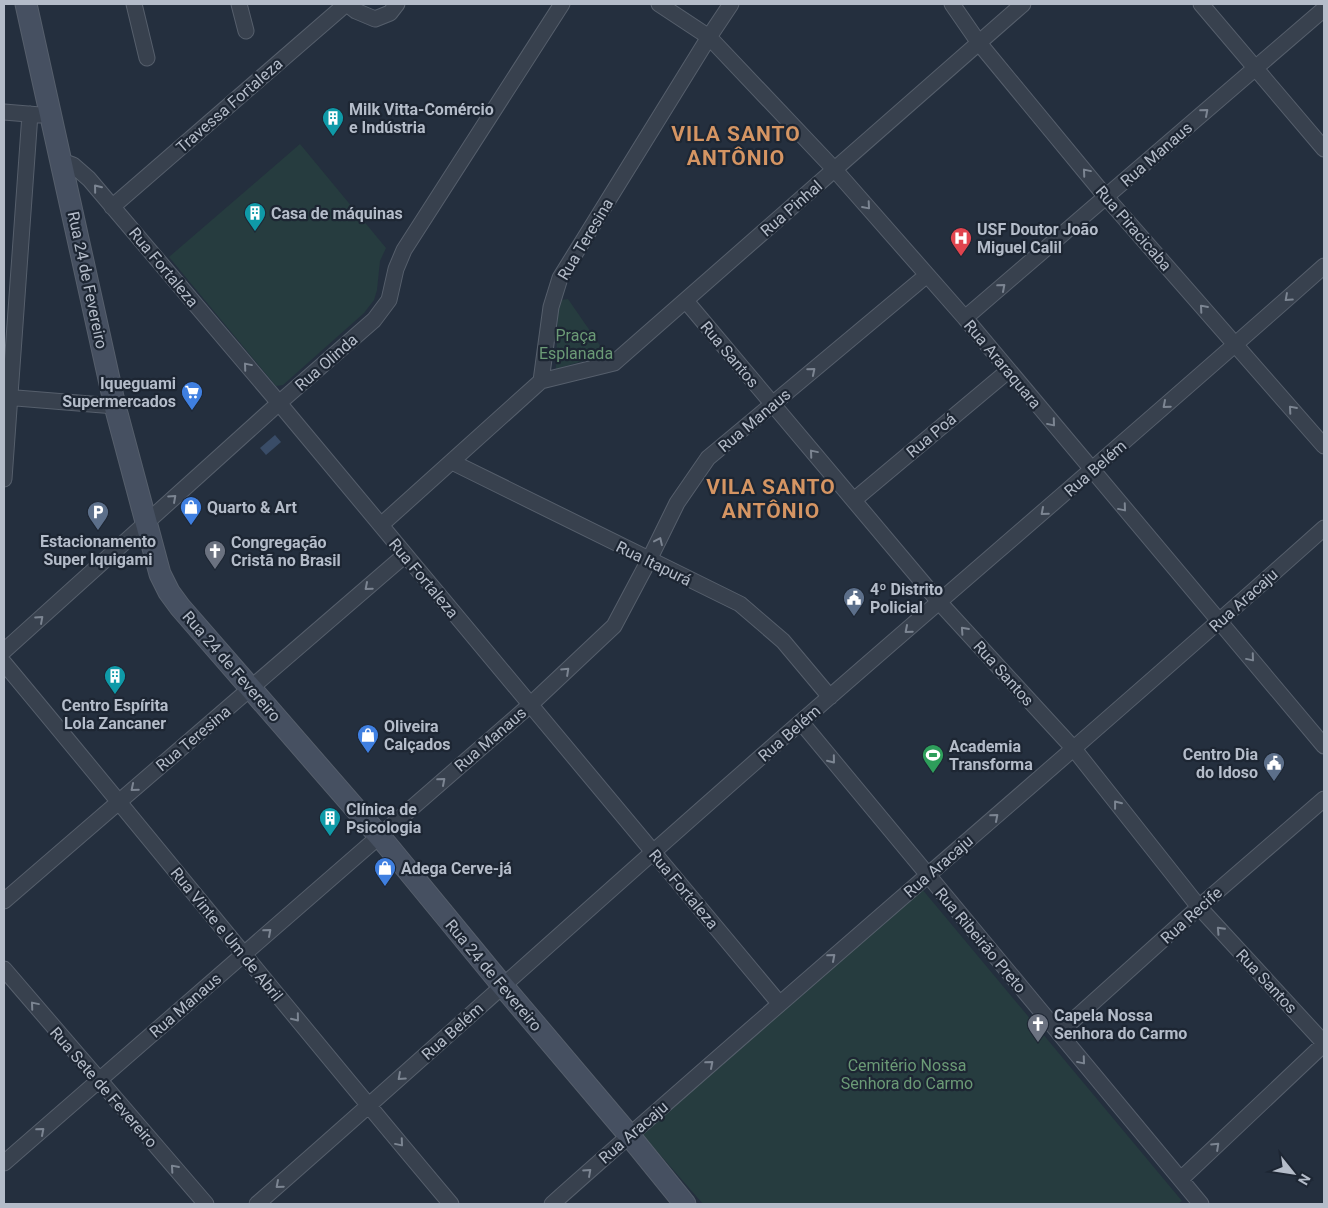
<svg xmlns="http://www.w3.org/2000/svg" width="1328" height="1208" viewBox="0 0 1328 1208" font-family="Roboto,sans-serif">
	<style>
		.green { fill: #263c3f }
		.water { fill: #394c67 }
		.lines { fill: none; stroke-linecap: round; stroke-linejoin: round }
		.street-casing { stroke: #565f6c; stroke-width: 17 }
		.secondary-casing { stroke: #565f6c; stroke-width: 23 }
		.street { stroke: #38414e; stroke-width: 15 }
		.secondary { stroke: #465061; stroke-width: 21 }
		.oneway { stroke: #7c8592 }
		.labels { text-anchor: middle; stroke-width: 4.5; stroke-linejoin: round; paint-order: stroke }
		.street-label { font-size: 16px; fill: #b4bcc9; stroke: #1d2633 }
		.poi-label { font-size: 16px; font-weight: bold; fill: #b4bcc9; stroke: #1d2633; text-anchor: start }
		.park-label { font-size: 16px; fill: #6b9a76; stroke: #1d2633 }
		.district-label { font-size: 21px; font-weight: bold; letter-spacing: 1px; fill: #d59563; stroke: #1d2633 }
	</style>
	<rect width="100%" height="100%" fill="#242f3e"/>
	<path class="green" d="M300,144L386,248L380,261L377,290L374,300L364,313L283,385L276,386L169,257Z
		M568,299L606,354L556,369L558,307L561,300Z
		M922,889L1182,1201L1178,1204H703L642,1134Z"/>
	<path class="water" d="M275,435L281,442L266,455L260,448Z"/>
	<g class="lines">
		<g class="street-casing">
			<path id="street" d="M134,4L147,58
				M239,4L246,31
				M347,4L356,11L375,19L390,13L397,4
				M659,4L709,37L835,170L965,318L1324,746
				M952,4L979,43L1106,197L1324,446
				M1201,4L1324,149
				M4,112L40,115
				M62,161L73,165L89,179L279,403L779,1003
				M112,207L346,4
				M686,301L940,603L1074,749L1199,907L1324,1043
				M965,318L1324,9
				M541,381L614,363L1023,4
				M4,397L115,406
				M452,462L740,604L783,641L830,697
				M4,479L30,114
				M854,500L1008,371
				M381,525L541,381L551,307L560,278L709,37L731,4
				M4,651L279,403L374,320L389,300L396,269L404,250L562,4
				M4,663C154,843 300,1025 451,1204
				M801,722L1201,1204
				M4,901L405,555
				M4,969L206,1204
				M1059,1033L1199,907L1324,799
				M4,1163L530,705L614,626L649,560L677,503L708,458L927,275
				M1181,1179L1324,1044
				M257,1204C440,1044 619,880 802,721C976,569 1152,419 1324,266
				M552,1204C807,977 1069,756 1324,528"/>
		</g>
		<g class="secondary-casing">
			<path id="secondary" d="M26,4L115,406L160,574L169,592L180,607L387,845L502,985L629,1135L685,1204"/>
		</g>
		<use href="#street" class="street"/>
		<use href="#secondary" class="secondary"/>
	</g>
	<defs><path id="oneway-chevron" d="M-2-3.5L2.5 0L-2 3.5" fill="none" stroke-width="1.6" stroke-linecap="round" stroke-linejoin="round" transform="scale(1.25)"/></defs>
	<g class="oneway">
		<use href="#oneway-chevron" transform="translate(1205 112) rotate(-41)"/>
		<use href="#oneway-chevron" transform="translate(1086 172) rotate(-130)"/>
		<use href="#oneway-chevron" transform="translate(97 188) rotate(-129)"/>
		<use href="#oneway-chevron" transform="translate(867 206) rotate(49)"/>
		<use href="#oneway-chevron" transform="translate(1002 287) rotate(-41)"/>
		<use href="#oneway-chevron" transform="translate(1288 298) rotate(138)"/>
		<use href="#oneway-chevron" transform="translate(1203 308) rotate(-131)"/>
		<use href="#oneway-chevron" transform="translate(247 366) rotate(-130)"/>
		<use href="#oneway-chevron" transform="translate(812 371) rotate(-40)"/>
		<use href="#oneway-chevron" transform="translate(1166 405) rotate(139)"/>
		<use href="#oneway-chevron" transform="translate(1292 409) rotate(-131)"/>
		<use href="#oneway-chevron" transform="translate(1052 423) rotate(50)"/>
		<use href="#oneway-chevron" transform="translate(813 453) rotate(-130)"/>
		<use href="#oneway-chevron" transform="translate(173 498) rotate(-42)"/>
		<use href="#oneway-chevron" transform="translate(1123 508) rotate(50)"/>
		<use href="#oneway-chevron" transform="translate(1044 512) rotate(139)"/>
		<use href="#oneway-chevron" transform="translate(659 541) rotate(-65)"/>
		<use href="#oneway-chevron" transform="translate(368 587) rotate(139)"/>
		<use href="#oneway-chevron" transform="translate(40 619) rotate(-42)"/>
		<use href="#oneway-chevron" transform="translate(908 630) rotate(139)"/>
		<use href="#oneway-chevron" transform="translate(964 630) rotate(-132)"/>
		<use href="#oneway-chevron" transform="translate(1251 658) rotate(50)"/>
		<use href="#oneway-chevron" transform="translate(566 671) rotate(-43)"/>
		<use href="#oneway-chevron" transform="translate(832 760) rotate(51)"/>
		<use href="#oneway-chevron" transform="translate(442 781) rotate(-41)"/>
		<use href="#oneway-chevron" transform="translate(134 788) rotate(140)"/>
		<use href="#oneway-chevron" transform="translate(1117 804) rotate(-128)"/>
		<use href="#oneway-chevron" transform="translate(995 817) rotate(-41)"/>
		<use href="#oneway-chevron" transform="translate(1220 930) rotate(-133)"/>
		<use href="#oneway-chevron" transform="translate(268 932) rotate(-41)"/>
		<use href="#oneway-chevron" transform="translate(832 957) rotate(-41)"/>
		<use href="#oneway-chevron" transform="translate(34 1005) rotate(-130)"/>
		<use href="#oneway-chevron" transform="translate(296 1018) rotate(51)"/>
		<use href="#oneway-chevron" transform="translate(1082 1061) rotate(50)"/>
		<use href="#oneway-chevron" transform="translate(710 1064) rotate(-41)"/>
		<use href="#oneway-chevron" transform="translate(401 1077) rotate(138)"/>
		<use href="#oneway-chevron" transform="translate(41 1131) rotate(-41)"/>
		<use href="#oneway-chevron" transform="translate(400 1143) rotate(50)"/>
		<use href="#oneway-chevron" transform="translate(1216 1146) rotate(-43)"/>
		<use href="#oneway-chevron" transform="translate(174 1168) rotate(-131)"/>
		<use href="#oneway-chevron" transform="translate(588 1172) rotate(-42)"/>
		<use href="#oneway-chevron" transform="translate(279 1185) rotate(139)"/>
	</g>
	<defs>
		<g id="building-pin" transform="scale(1.125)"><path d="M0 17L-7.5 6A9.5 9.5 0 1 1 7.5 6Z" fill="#0f9aa8" stroke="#1d2633"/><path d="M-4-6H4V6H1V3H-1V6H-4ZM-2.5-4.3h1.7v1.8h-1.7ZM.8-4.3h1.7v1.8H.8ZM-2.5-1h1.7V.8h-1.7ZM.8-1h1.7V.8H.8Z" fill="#fff"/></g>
		<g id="hospital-pin" transform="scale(1.125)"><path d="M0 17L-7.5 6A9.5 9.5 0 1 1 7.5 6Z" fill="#e0444e" stroke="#1d2633"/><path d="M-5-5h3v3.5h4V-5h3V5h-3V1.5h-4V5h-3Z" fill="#fff"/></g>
		<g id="supermarket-pin" transform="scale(1.125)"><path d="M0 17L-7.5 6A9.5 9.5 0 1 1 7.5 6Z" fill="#3f7fe0" stroke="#1d2633"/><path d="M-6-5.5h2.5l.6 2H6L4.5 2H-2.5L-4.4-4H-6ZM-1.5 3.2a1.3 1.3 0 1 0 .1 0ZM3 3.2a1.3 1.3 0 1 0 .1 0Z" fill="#fff"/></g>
		<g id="shop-pin" transform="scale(1.125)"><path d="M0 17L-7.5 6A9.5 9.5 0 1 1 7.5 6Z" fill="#3f7fe0" stroke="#1d2633"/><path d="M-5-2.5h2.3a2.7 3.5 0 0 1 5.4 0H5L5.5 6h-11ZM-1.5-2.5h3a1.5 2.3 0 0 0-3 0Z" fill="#fff"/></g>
		<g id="parking-pin" transform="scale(1.125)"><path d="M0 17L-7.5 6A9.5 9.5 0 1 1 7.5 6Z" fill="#5c6f8a" stroke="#1d2633"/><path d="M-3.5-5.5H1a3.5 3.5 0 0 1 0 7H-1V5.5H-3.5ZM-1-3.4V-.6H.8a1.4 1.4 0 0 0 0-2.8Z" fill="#fff"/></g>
		<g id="church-pin" transform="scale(1.125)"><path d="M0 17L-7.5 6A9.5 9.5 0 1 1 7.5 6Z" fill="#6b7280" stroke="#1d2633"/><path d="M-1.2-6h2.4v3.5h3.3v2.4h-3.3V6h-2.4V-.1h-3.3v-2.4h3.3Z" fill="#fff"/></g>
		<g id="civic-pin" transform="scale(1.125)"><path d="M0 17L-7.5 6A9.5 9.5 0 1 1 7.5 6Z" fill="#5c6f8a" stroke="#1d2633"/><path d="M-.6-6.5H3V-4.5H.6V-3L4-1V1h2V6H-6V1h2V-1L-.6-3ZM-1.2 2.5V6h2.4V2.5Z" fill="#fff"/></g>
		<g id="stadium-pin" transform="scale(1.125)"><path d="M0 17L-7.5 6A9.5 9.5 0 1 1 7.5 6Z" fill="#2e9e5b" stroke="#1d2633"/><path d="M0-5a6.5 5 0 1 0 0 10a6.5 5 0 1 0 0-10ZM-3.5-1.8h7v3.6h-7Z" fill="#fff"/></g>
	</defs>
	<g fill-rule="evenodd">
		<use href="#building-pin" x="333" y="118"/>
		<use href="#building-pin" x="255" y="213"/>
		<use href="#hospital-pin" x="961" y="238"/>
		<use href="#supermarket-pin" x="192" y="392"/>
		<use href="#shop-pin" x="191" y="507"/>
		<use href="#parking-pin" x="98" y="512"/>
		<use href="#church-pin" x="215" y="551"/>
		<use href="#civic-pin" x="854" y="598"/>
		<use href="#building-pin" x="115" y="676"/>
		<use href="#shop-pin" x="368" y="735"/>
		<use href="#stadium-pin" x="933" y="755"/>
		<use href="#civic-pin" x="1274" y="763"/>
		<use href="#building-pin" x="330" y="818"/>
		<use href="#shop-pin" x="385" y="868"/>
		<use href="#church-pin" x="1038" y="1024"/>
	</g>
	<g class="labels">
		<g class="street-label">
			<text transform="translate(229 105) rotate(-41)" y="6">Travessa Fortaleza</text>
			<text transform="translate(1156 154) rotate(-41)" y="6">Rua Manaus</text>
			<text transform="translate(791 208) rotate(-41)" y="6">Rua Pinhal</text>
			<text transform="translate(1134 228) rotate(49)" y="6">Rua Piracicaba</text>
			<text transform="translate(585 239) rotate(-59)" y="6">Rua Teresina</text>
			<text transform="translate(164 267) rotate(50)" y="6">Rua Fortaleza</text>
			<text transform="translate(88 280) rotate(78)" y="6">Rua 24 de Fevereiro</text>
			<text transform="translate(730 354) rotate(50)" y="6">Rua Santos</text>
			<text transform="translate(326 362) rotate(-41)" y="6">Rua Olinda</text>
			<text transform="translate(1003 364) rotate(50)" y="6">Rua Araraquara</text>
			<text transform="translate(754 420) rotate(-40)" y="6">Rua Manaus</text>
			<text transform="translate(931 435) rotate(-40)" y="6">Rua Poá</text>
			<text transform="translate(1095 468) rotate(-41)" y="6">Rua Belém</text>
			<text transform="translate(654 563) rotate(26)" y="6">Rua Itapurá</text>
			<text transform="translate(424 578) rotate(50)" y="6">Rua Fortaleza</text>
			<text transform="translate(1243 600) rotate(-42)" y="6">Rua Aracaju</text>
			<text transform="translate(232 666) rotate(49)" y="6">Rua 24 de Fevereiro</text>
			<text transform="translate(1004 673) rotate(48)" y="6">Rua Santos</text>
			<text transform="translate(789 733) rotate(-41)" y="6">Rua Belém</text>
			<text transform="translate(193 738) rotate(-40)" y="6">Rua Teresina</text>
			<text transform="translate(490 739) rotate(-41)" y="6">Rua Manaus</text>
			<text transform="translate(938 866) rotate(-41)" y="6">Rua Aracaju</text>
			<text transform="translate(684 889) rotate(50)" y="6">Rua Fortaleza</text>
			<text transform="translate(1191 915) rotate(-42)" y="6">Rua Recife</text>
			<text transform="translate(227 934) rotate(51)" y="6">Rua Vinte e Um de Abril</text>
			<text transform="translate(981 940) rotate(50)" y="6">Rua Ribeirão Preto</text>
			<text transform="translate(494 975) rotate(50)" y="6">Rua 24 de Fevereiro</text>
			<text transform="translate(1267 981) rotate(47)" y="6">Rua Santos</text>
			<text transform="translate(185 1005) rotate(-41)" y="6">Rua Manaus</text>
			<text transform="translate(452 1031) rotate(-42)" y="6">Rua Belém</text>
			<text transform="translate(104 1087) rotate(49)" y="6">Rua Sete de Fevereiro</text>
			<text transform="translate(633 1132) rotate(-41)" y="6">Rua Aracaju</text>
		</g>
		<g class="poi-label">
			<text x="349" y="115">Milk Vitta-Comércio<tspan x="349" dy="18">e Indústria</tspan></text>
			<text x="271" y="219">Casa de máquinas</text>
			<text x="977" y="235">USF Doutor João<tspan x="977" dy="18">Miguel Calil</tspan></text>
			<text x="176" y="389" text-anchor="end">Iqueguami<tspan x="176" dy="18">Supermercados</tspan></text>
			<text x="207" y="513">Quarto &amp; Art</text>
			<text x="98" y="547" text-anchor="middle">Estacionamento<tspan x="98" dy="18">Super Iquigami</tspan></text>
			<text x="231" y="548">Congregação<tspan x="231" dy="18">Cristã no Brasil</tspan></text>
			<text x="870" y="595">4º Distrito<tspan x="870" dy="18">Policial</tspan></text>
			<text x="115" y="711" text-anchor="middle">Centro Espírita<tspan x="115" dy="18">Lola Zancaner</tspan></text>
			<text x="384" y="732">Oliveira<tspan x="384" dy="18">Calçados</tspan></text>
			<text x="949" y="752">Academia<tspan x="949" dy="18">Transforma</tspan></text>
			<text x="1258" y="760" text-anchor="end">Centro Dia<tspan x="1258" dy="18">do Idoso</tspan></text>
			<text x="346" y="815">Clínica de<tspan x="346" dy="18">Psicologia</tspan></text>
			<text x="401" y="874">Adega Cerve-já</text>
			<text x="1054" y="1021">Capela Nossa<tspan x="1054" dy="18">Senhora do Carmo</tspan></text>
		</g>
		<g class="park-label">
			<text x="576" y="341">Praça<tspan x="576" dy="18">Esplanada</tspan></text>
			<text x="907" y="1071">Cemitério Nossa<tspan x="907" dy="18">Senhora do Carmo</tspan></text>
		</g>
		<g class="district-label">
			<text x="736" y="141">VILA SANTO<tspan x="736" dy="24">ANTÔNIO</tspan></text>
			<text x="771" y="494">VILA SANTO<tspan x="771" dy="24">ANTÔNIO</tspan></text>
		</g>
	</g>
	<rect width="1328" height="1208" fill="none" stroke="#b4bcc9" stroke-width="10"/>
	<g transform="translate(1293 1173) rotate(120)" stroke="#1d2633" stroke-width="4" paint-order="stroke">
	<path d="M0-4L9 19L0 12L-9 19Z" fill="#b4bcc9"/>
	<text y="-8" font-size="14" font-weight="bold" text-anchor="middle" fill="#b4bcc9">N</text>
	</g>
</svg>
